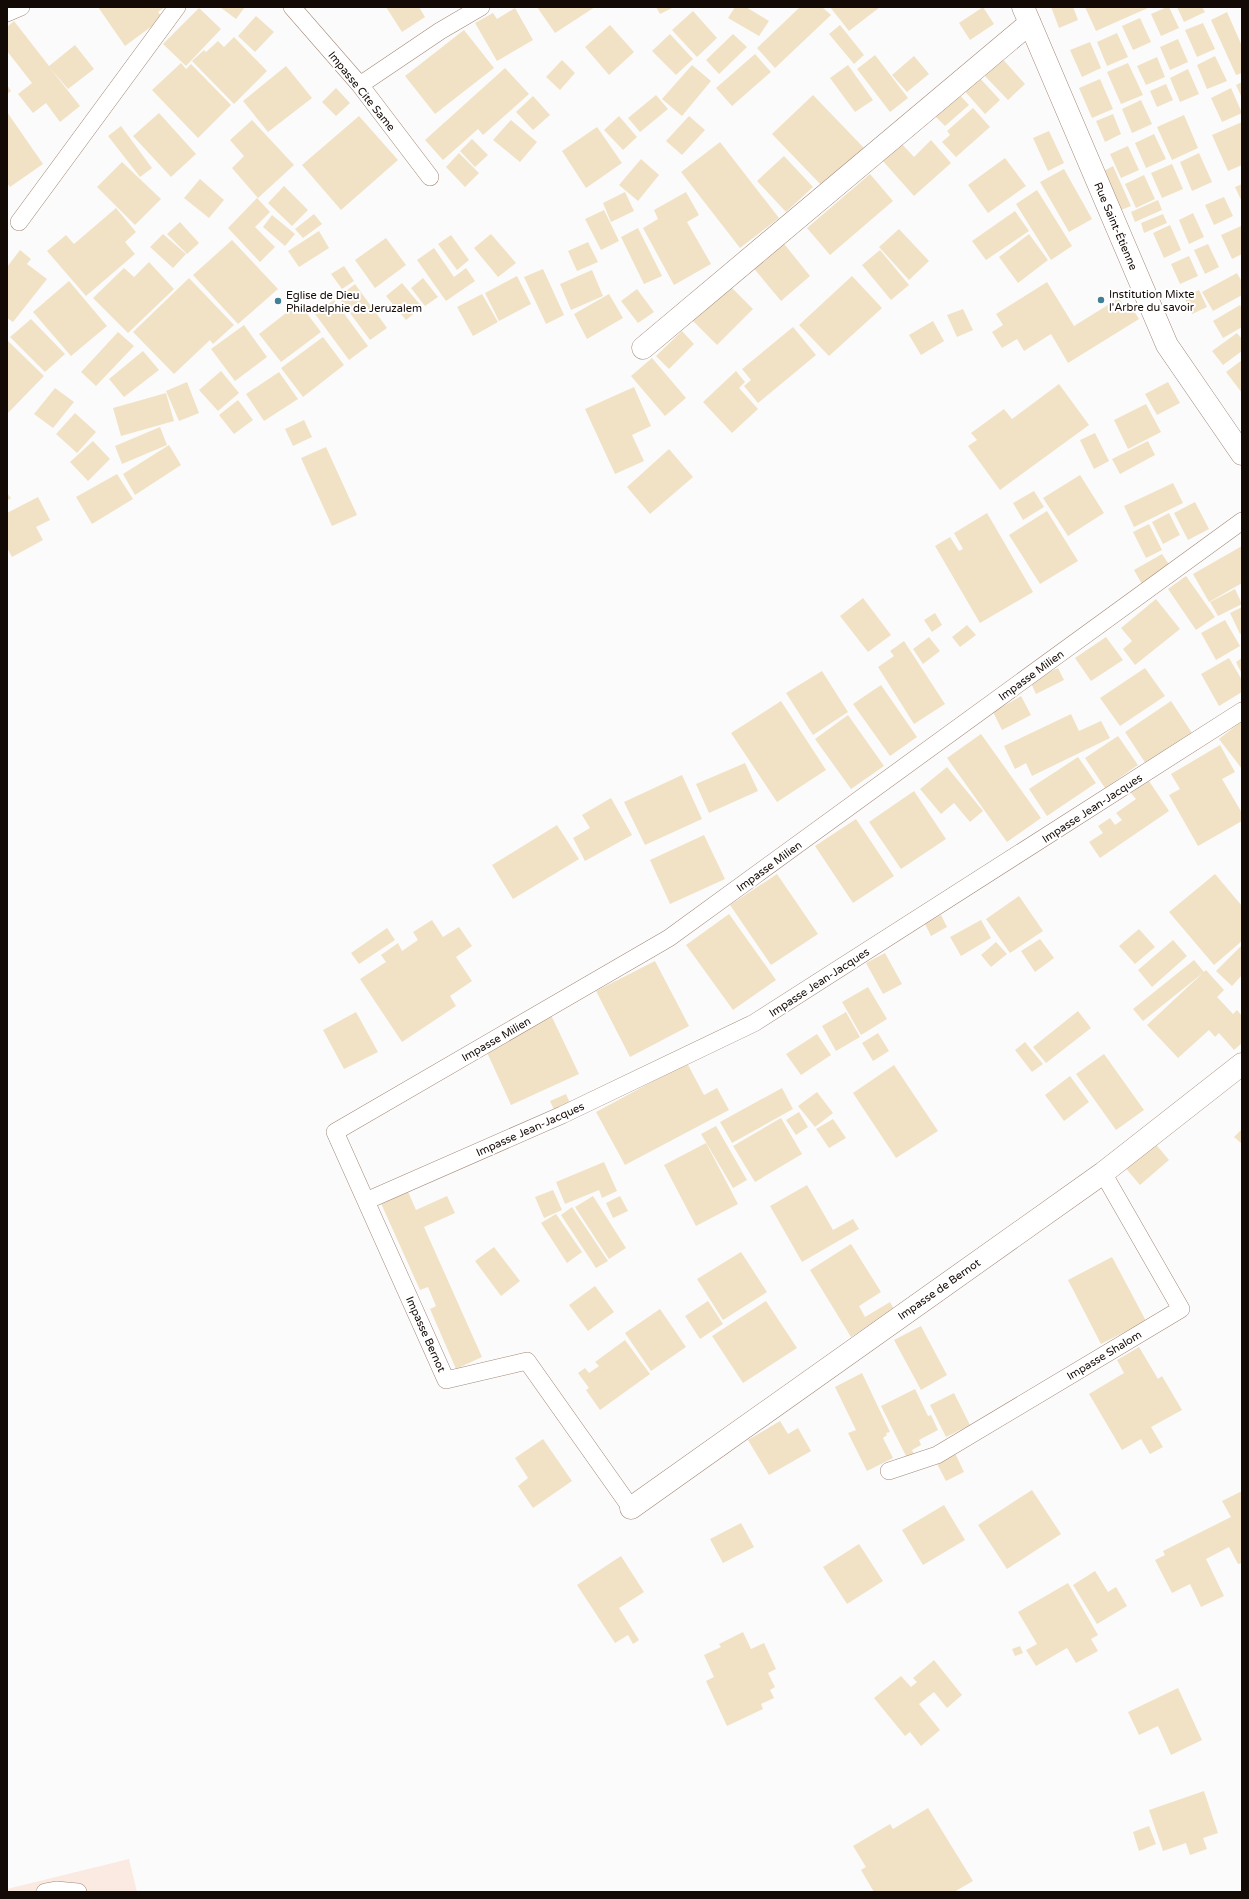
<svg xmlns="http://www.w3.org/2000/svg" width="1249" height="1899" viewBox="0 0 1249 1899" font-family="'Varela Round',sans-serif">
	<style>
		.built { fill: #faeae2 }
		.building { fill: #f2e2c5 }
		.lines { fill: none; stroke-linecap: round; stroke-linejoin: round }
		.lane-casing { stroke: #a48778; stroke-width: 18 }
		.street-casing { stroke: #a48778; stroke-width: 23 }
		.lane { stroke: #fff; stroke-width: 17 }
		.street { stroke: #fff; stroke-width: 22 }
		.poi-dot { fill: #418094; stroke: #fff; stroke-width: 1.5 }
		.labels { text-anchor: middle; stroke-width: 4; stroke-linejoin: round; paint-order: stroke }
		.street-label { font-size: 11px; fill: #130905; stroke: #fff }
		.poi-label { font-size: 11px; fill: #130905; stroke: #fff; text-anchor: start }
	</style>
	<rect width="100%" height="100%" fill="#fafbfa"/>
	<path class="built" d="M129,1859L137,1892H7V1889Z"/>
	<path class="building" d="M98,7H165L158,12L163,18L125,46Z
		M220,7H245L236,19Z
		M386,7H419L425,17L402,32Z
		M537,7H595L555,33Z
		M656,7H674L660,14Z
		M735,7H746L769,21L759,36L728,18Z
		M800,7H822L831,15L775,68L757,48Z
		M830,7H880L849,31Z
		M983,7L994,24L970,40L959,23Z
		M1051,7H1073L1078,20L1059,28Z
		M1085,7H1150L1096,31Z
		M1167,7H1169L1179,28L1161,36L1151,14Z
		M1177,7H1202L1205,12L1184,22Z
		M199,8L221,29L186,66L163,44Z
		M515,8L533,40L497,61L475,23L493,13L497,19Z
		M693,11L717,38L697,57L672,30Z
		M1227,12L1242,46V73L1236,75L1211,20Z
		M256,16L274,32L255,52L238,36Z
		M1140,18L1151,42L1133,50L1122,26Z
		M14,21L49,66L75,45L94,69L68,89L50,68L80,106L60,122L46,103L33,113L18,94L32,83L7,51V27Z
		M1203,23L1215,49L1197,57L1185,30Z
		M610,25L634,52L609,75L585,47Z
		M840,25L864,55L854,64L829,34Z
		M464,30L494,68L435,114L405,76Z
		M1117,33L1128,57L1107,66L1097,42Z
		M670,34L693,59L676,75L652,51Z
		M733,34L747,47L719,74L706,60Z
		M234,37L267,71L234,104L192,61L204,50L206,52L218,41L224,47Z
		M1178,39L1188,62L1170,70L1160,47Z
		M1090,42L1101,68L1082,77L1070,50Z
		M755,54L771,72L732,106L716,88Z
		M875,55L908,98L890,112L857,69Z
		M914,56L929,74L907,92L892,75Z
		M1000,56L1025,84L1008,100L982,73Z
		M1215,56L1227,81L1207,89L1197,65Z
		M1157,57L1165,77L1146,85L1137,66Z
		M562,60L575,73L560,90L546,77Z
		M181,63L186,69L191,64L231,105L198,138L152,90Z
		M1128,63L1143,95L1121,104L1107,72Z
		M692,65L711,81L682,116L662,99Z
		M848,65L873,100L855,112L830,78Z
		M286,66L312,98L268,132L243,101Z
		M505,68L529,94L483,135L478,129L443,160L425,140Z
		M1188,69L1199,94L1180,102L1170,78Z
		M977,75L1000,100L985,114L962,88Z
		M1100,79L1113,109L1092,118L1079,88Z
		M1242,82V98L1236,85Z
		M1166,84L1173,100L1157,107L1150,91Z
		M7,85L11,91L7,94Z
		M336,88L350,103L336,116L322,102Z
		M1231,88L1242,113L1222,122L1211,98Z
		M956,91L969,105L945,126L932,113Z
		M656,95L668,109L640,132L628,118Z
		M813,95L864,148L823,187L772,134Z
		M533,96L550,115L533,130L516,112Z
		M1141,100L1152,124L1132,133L1122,109Z
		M973,108L990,127L956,157L942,142L950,135L947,131Z
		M7,112L43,164L10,187L7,183Z
		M159,113L196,154L171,177L133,136Z
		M1113,114L1121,134L1105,142L1096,121Z
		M1184,115L1198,148L1172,160L1157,127Z
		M359,116L398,160L341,210L302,165Z
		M619,116L637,137L623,150L604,130Z
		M689,116L705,130L682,155L666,141Z
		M252,120L294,165L258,198L232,168L244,156L230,140Z
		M511,120L537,142L520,162L493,140Z
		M1242,122V165L1228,171L1212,135Z
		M121,126L152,168L140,177L108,136Z
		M597,127L622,163L586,188L562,151Z
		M1049,131L1064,163L1048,171L1033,138Z
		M1154,134L1166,159L1146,168L1135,143Z
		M472,139L488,155L475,167L460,151Z
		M931,140L951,163L914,196L882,160L901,143L914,157Z
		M720,142L779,218L740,248L681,172Z
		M1128,146L1139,170L1121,178L1110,154Z
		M459,153L479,173L465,187L446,167Z
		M1199,153L1212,182L1192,191L1180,162Z
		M784,156L813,187L786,212L757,181Z
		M1005,158L1026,186L988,213L968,185Z
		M641,159L659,175L638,201L619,185Z
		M122,162L161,199L135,225L97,187Z
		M1172,164L1183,189L1162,198L1151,173Z
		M1113,166L1131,206L1121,210L1104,171Z
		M1064,169L1092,219L1069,232L1040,182Z
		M870,174L893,201L830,255L807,228Z
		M1144,175L1155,199L1136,208L1125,184Z
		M200,179L224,200L209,218L184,198Z
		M1242,184V202L1235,187Z
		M284,186L308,210L292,226L268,203Z
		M1037,190L1072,246L1051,260L1016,204Z
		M625,192L634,211L611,222L603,203Z
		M686,192L699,215L687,222L711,264L674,285L643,228L658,219L654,210Z
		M1224,197L1233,216L1214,225L1205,205Z
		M257,198L270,212L255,227L275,247L260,262L228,228Z
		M1158,200L1162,210L1135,222L1131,212Z
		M116,208L136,232L125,242L135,254L86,296L47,251L66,235L74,244Z
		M604,210L619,241L601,250L585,219Z
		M1015,211L1029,231L986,260L972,241Z
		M1193,213L1204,237L1189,244L1179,220Z
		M314,214L322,224L303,238L295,229Z
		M1163,214L1167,223L1144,233L1141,223Z
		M272,215L295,234L285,246L263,227Z
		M180,222L199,243L187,254L167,234Z
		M1170,225L1181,250L1164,258L1153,233Z
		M1241,226L1242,254L1232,259L1221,235Z
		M638,228L662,276L644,284L621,237Z
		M899,229L929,261L909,280L879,247Z
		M319,231L329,248L299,267L288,251Z
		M163,234L186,254L173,268L150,247Z
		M491,234L516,263L498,277L474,248Z
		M1029,234L1048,260L1018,283L999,257Z
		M451,235L469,260L457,270L438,244Z
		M386,238L406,265L375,288L355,260Z
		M232,240L278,289L238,324L193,275Z
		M781,240L810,276L781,301L751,265Z
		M588,242L598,262L577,271L568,251Z
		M1208,244L1219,267L1205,274L1194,250Z
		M434,248L454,277L466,268L475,281L446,301L417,260Z
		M20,250L31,259L27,264L47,279L13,322L7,318V267Z
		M880,250L909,285L891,300L862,265Z
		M1189,256L1198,276L1180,284L1171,264Z
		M149,262L174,289L128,333L93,298L124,268L134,277Z
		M344,266L354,281L342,289L331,274Z
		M543,269L564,315L546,324L524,277Z
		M592,270L603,296L571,310L560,284Z
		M1237,273L1242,282V295L1213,311L1202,292Z
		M517,276L531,304L499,321L485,293Z
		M852,276L882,308L829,356L799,325Z
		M189,278L234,325L213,344L210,340L174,374L133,332Z
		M423,278L438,297L425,306L411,288Z
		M69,281L107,326L71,356L33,312Z
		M726,282L753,309L717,345L690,318Z
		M1047,282L1074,326L1119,298L1126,310L1131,306L1139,319L1068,363L1051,334L1024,351L1017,339L1002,348L992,332L1003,325L996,314Z
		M402,283L422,307L406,320L386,296Z
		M355,284L387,328L370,340L338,297Z
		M637,289L654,312L638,323L621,301Z
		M1199,290L1207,307L1192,314L1184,297Z
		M482,294L498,322L473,336L457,307Z
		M609,294L623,318L587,339L574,314Z
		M334,300L368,346L349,360L315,314Z
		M299,303L321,332L281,362L259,334Z
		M1240,305L1242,309V327L1223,338L1213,321Z
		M963,309L973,330L957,337L947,315Z
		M31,319L65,354L45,372L10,337Z
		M933,321L944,341L921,355L909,335Z
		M244,325L267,357L235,381L211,349Z
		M793,327L816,355L758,403L744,386L751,380L742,369Z
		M682,331L694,344L669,369L656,356Z
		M118,332L134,346L96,386L81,372Z
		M1237,333L1242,339V351L1223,365L1212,351Z
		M323,337L344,365L303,397L281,368Z
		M7,340L44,376L7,414Z
		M143,351L159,370L124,397L109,379Z
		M652,358L686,398L665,416L631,376Z
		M1242,360V393L1226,372Z
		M221,371L239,393L218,411L199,390Z
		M736,371L745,382L739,388L758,409L732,433L703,402Z
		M279,372L298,399L264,421L246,394Z
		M187,382L199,413L179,421L166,391Z
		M1168,382L1180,403L1157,415L1145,394Z
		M1059,384L1089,425L1000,490L968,446L977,440L971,433L1004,409L1012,419Z
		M634,387L651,426L632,435L644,461L615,474L585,409Z
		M55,388L74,402L53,428L34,414Z
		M166,393L174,421L121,436L113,408Z
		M238,400L253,420L234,434L219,415Z
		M1146,404L1161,432L1128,449L1114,420Z
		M75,413L96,432L77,453L56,434Z
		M304,420L312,437L293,446L285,429Z
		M160,427L167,445L122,464L115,446Z
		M1095,433L1109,461L1094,469L1080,440Z
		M93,441L110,459L88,481L70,462Z
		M1148,441L1155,455L1120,474L1112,459Z
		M169,445L181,465L135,495L123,474Z
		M326,447L357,515L332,526L301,458Z
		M669,449L693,477L650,514L627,487Z
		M117,474L133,499L92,524L76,497Z
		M1080,475L1104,513L1068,536L1043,498Z
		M1173,483L1183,503L1134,527L1124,506Z
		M1034,491L1044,507L1023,520L1013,503Z
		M7,493L11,498L7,501Z
		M38,497L50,520L36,527L43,540L12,557L7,548V513Z
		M1195,502L1209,529L1188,540L1174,513Z
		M1047,511L1078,561L1040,584L1009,535Z
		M987,513L1033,592L980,623L935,546L950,537L959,551L963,549L954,533Z
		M1169,513L1180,535L1163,544L1152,522Z
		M1149,524L1162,550L1146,558L1133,532Z
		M1242,546V583L1209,602L1193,574Z
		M1162,554L1172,569L1143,586L1134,570Z
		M1186,576L1215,617L1196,630L1168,589Z
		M1235,589L1242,604L1218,616L1210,602Z
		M863,598L891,635L868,652L840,616Z
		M1156,599L1180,629L1135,665L1123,649L1132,641L1121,628Z
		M1242,607V633L1240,634L1230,613Z
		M935,613L942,625L932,632L924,620Z
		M1225,620L1240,646L1216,660L1201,633Z
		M967,625L976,635L960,647L952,637Z
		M929,637L940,651L923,664L913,649Z
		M1106,637L1123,660L1091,681L1075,658Z
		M904,641L945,704L914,724L878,667L894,656L890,651Z
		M1229,658L1242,680V692L1219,706L1201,674Z
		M1242,658V674L1236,662Z
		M1058,668L1064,680L1036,694L1030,681Z
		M1145,668L1165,696L1120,726L1100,698Z
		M822,671L848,712L813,735L786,693Z
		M881,685L917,737L890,756L853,704Z
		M1021,696L1031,715L1002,730L993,712Z
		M781,701L826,770L777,802L731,733Z
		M1171,701L1192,733L1146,764L1125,732Z
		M1071,714L1079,731L1101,721L1110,738L1032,776L1026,763L1015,769L1004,746Z
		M848,715L884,766L851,789L815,739Z
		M1242,721V769L1219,739Z
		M981,734L1041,818L1007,842L947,758Z
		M1118,736L1138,765L1105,788L1085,758Z
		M1220,745L1235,772L1222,779L1242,813V821L1198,846L1169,795L1180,789L1171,774Z
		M1078,757L1096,783L1047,816L1029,789Z
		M745,763L758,791L709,813L696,784Z
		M947,767L983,811L970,822L954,803L941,814L920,789Z
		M682,775L702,819L645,845L624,802Z
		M1149,781L1169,811L1100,858L1089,842L1103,833L1098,826L1110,818L1115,825L1122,820L1116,813L1136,799L1131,793Z
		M914,791L946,839L901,869L869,822Z
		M611,798L632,835L585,861L573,838L590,828L582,815Z
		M856,819L894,876L853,903L815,846Z
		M557,825L579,859L513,899L492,865Z
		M704,835L725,879L670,904L650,860Z
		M777,874L818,934L771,965L730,905Z
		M1215,874L1242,906V941L1214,965L1169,912Z
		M1019,896L1043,931L1010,953L986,919Z
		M729,914L776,980L733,1010L686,945Z
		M941,915L947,927L931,936L925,924Z
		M432,920L443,937L459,927L472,946L456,957L472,981L450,996L456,1006L402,1042L360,979L386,962L381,955L398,943L402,951L418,940L413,932Z
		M981,920L991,938L961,956L950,937Z
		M387,928L395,940L359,964L351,953Z
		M1139,929L1155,947L1135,964L1119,946Z
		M1040,939L1054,958L1035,972L1021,951Z
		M1173,940L1187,956L1152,987L1138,970Z
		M996,942L1007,954L991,967L981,955Z
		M1242,945V975L1232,986L1216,971Z
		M885,953L902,984L883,994L866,963Z
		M1194,960L1204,972L1143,1021L1133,1009Z
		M655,961L689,1026L630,1057L596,991Z
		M1206,970L1224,990L1217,997L1233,1014L1237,1010L1242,1016V1043L1234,1050L1219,1033L1215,1037L1209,1030L1178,1058L1147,1025Z
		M868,987L887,1019L861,1035L842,1002Z
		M1078,1011L1091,1028L1046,1063L1033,1047Z
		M356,1012L378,1052L344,1069L323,1030Z
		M846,1012L860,1037L836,1051L822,1026Z
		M551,1015L579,1074L511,1105L484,1046Z
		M878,1033L889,1051L873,1061L862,1043Z
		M817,1034L831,1055L801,1075L786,1054Z
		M1025,1042L1043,1064L1032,1072L1015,1050Z
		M1104,1054L1144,1110L1116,1130L1076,1074Z
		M687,1063L704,1095L717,1088L729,1110L625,1165L596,1112Z
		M894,1065L938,1131L896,1158L853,1093Z
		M1070,1076L1089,1102L1064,1121L1045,1095Z
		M782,1088L793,1109L732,1143L720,1122Z
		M817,1092L833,1113L815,1127L798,1106Z
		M566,1094L572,1108L556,1114L550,1101Z
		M799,1112L808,1127L796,1135L786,1120Z
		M781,1118L802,1154L755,1182L733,1146Z
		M833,1119L846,1138L829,1148L816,1129Z
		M716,1126L747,1180L733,1188L701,1134Z
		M1242,1129V1144L1234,1137Z
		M1153,1141L1169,1160L1140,1185L1123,1165Z
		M706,1143L738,1204L696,1226L664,1165Z
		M604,1162L617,1191L602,1198L599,1190L565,1204L556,1182Z
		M807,1185L833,1230L853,1219L859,1229L802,1262L770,1206Z
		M406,1187L416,1210L447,1196L455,1213L424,1227L482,1357L456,1369L430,1309L436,1306L428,1287L420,1290L379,1199Z
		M553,1190L562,1210L544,1218L535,1197Z
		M593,1196L626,1248L609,1259L575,1207Z
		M620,1196L628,1211L613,1218L606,1203Z
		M572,1207L608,1261L596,1268L561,1215Z
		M556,1214L582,1252L567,1263L541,1223Z
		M851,1244L881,1292L859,1306L865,1317L890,1302L894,1309L851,1337L810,1270Z
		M494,1247L520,1281L501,1296L475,1261Z
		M741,1252L767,1292L723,1320L697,1279Z
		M1112,1257L1146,1321L1101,1344L1068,1280Z
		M595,1286L614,1312L588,1331L569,1305Z
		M708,1301L723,1324L700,1339L685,1316Z
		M766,1301L797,1348L743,1383L712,1336Z
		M660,1309L686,1347L651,1371L625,1333Z
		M921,1326L947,1375L921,1390L894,1340Z
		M625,1340L650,1374L600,1410L586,1390L589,1388L578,1373L585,1368L589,1373L599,1366L595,1362Z
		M1139,1347L1158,1379L1162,1376L1182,1410L1151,1427L1163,1447L1150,1454L1141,1439L1122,1450L1089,1394L1124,1373L1117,1360Z
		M862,1373L890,1432L886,1433L887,1435L883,1438L893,1458L867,1471L848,1433L856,1430L835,1387Z
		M915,1389L928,1416L931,1415L938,1430L919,1440L921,1445L912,1450L915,1457L908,1460L881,1406Z
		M954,1393L970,1425L946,1437L930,1405Z
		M780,1421L788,1434L798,1428L811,1451L769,1475L748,1440Z
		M543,1439L572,1481L533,1508L518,1486L528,1478L515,1458Z
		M955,1453L964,1472L946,1481L936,1462Z
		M1032,1490L1061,1534L1007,1569L978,1525Z
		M1242,1491V1563L1238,1564L1229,1547L1206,1559L1224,1596L1201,1607L1190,1584L1172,1593L1155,1560L1165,1555L1163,1551L1231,1517L1222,1501Z
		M944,1505L965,1540L923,1565L902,1530Z
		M741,1523L754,1547L723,1563L710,1539Z
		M859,1544L883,1581L847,1604L823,1567Z
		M621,1556L644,1592L619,1608L639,1640L633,1644L628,1635L615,1643L577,1585Z
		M1095,1571L1108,1592L1116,1587L1127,1606L1097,1624L1073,1585Z
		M1068,1583L1098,1635L1091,1639L1098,1651L1076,1663L1067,1648L1036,1666L1026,1650L1037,1644L1018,1612Z
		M743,1632L751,1649L764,1643L776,1669L768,1673L775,1687L770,1690L774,1698L761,1704L763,1709L727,1726L706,1681L714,1677L704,1655L721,1647L719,1644Z
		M1020,1646L1023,1653L1015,1656L1012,1649Z
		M934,1660L962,1695L947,1708L934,1692L919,1704L940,1730L921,1746L910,1732L905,1736L874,1698L901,1676L911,1687L917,1682L913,1678Z
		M1178,1688L1202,1740L1171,1755L1158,1726L1139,1735L1128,1712Z
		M1204,1791L1218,1833L1203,1838L1207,1849L1190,1855L1186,1843L1163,1851L1149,1810Z
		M928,1808L973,1881L954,1892H874L861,1870L866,1867L853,1846L890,1824L893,1829Z
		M1149,1826L1156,1844L1139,1851L1133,1832Z"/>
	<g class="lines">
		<g class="lane-casing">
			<path id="lane" d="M292,7L360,85L430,177
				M7,13L21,7
				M360,85L440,31L481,7
				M19,222L177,7
				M366,1201L562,1115L754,1023L1242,711
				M889,1471L937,1455L1181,1309L1103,1173
				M631,1508L527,1361L446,1380L335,1132L669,938L1242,521
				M45,1892L56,1890L78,1892"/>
		</g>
		<g class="street-casing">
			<path id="street" d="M1023,7L1167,345L1242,454
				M643,348L1030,23
				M631,1508L1103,1173L1242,1064"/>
		</g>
		<use href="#lane" class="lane"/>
		<use href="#street" class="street"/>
	</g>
	<g class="poi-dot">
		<circle cx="1101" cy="300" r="4"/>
		<circle cx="278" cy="301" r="4"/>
	</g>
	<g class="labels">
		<g class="street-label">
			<text transform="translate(362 91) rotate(51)" y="4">Impasse Cite Same</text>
			<text transform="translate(1116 226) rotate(67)" y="4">Rue Saint-Étienne</text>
			<text transform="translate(1031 675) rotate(-36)" y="4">Impasse Milien</text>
			<text transform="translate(1092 808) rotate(-33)" y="4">Impasse Jean-Jacques</text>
			<text transform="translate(769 866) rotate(-36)" y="4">Impasse Milien</text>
			<text transform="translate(819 982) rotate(-33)" y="4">Impasse Jean-Jacques</text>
			<text transform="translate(496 1039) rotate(-30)" y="4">Impasse Milien</text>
			<text transform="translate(530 1129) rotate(-24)" y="4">Impasse Jean-Jacques</text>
			<text transform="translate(939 1289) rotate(-35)" y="4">Impasse de Bernot</text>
			<text transform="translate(426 1334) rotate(66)" y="4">Impasse Bernot</text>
			<text transform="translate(1104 1355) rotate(-31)" y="4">Impasse Shalom</text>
		</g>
		<g class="poi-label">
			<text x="1109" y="298">Institution Mixte<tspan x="1109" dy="13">l'Arbre du savoir</tspan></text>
			<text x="286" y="299">Eglise de Dieu<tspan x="286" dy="13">Philadelphie de Jeruzalem</tspan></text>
		</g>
	</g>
	<rect width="1249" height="1899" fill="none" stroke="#130905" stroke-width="16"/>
</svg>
